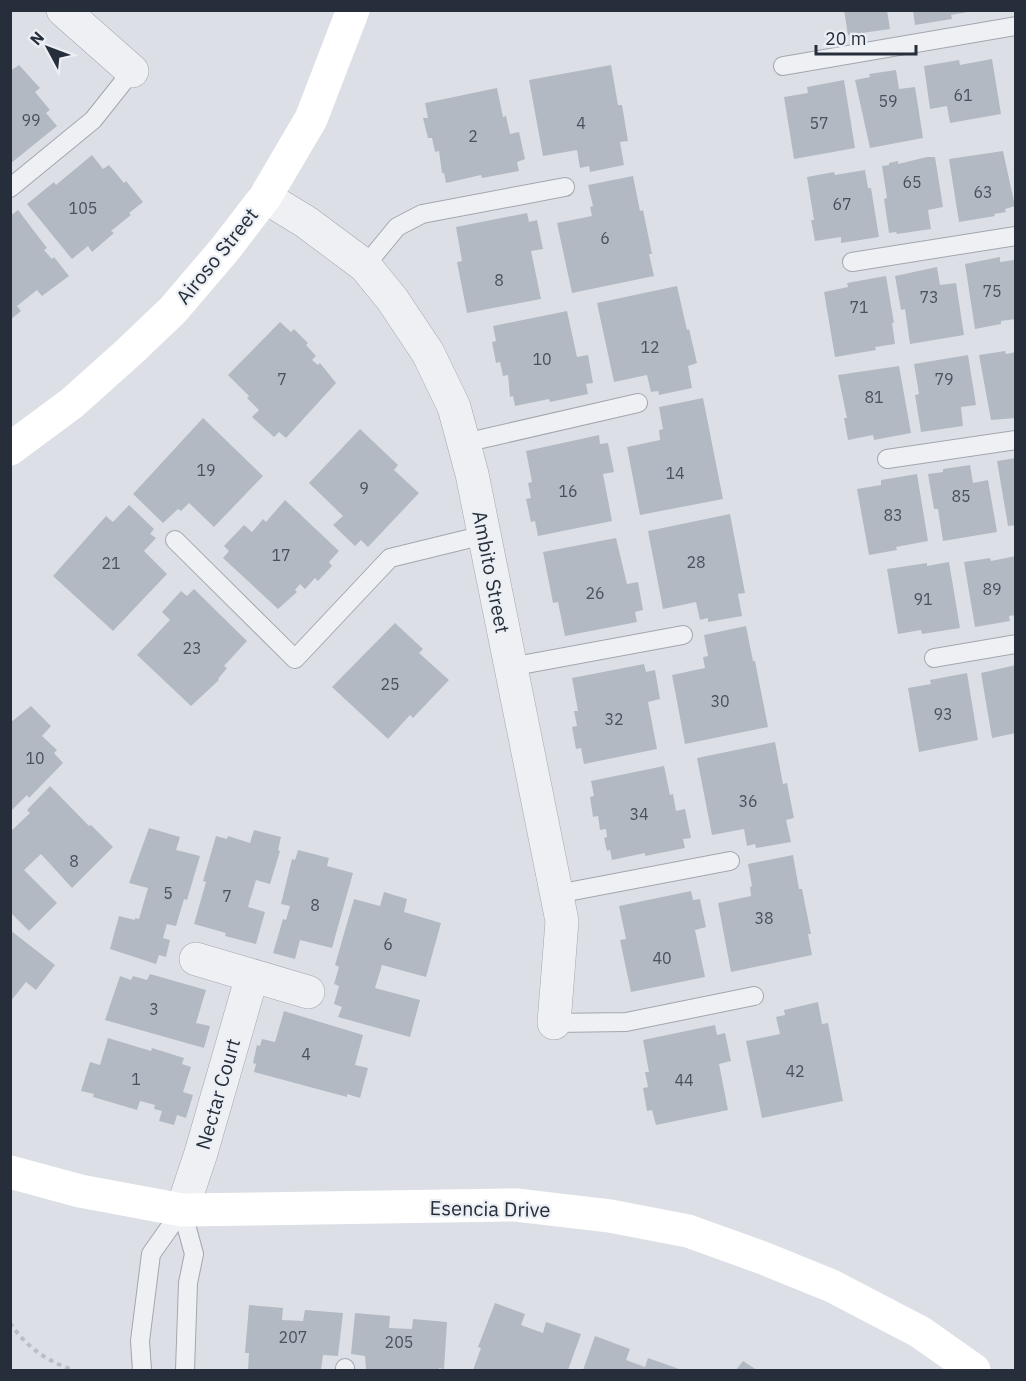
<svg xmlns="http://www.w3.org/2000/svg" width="1026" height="1381" viewBox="0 0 1026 1381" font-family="'IBM Plex Sans',sans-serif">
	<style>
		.building { fill: #b3b9c2 }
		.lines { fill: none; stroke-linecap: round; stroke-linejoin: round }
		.lane-casing { stroke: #a2a7af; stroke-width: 20 }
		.street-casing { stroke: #a2a7af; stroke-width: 34 }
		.path { stroke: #babec4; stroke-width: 4; stroke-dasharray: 4.5 4.5; stroke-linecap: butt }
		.lane { stroke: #eef0f4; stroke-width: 18 }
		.street { stroke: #eef0f4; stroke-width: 33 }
		.secondary { stroke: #fff; stroke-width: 33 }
		.labels { text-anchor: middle; stroke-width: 4.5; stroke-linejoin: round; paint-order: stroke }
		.number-label { font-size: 16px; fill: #49515d }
		.street-label { font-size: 20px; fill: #262e3b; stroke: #ebeff4 }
	</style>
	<rect width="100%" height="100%" fill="#dce0e6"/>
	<path class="building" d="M844,10H887L890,29L848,35Z
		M913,10H968V12L951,15L952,19L915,25Z
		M992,59L1001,114L950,123L947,106L930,109L924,66L959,60L960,65Z
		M19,65L40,88L35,92L50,110L46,113L57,126L10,164V71Z
		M611,65L618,105H622L628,141L620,142L624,165L590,172L589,166L580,168L577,150L543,156L529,80Z
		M896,70L899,89L915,87L923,138L870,148L855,80L870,77L869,74Z
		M844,80L855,148L794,159L784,97L808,93L807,87Z
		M497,88L503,117L506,116L510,134L519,132L525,159L517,162L519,171L482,178L481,175L446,183L444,173H442L439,151L435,152L432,138H428L423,118H428L425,103Z
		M1003,151L1015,206L1005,209L1006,212L994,214L995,216L959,222L949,159Z
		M92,155L103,169L109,165L124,183L126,181L143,202L129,213L131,215L111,231L114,233L92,252L88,246L72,259L27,204L54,182L56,185Z
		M927,157H935L943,207L928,210L931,229L897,234L896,232L889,233L884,199L887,198L882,166L889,165V163L898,161V164Z
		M865,170L868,188H871L879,237L841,243V237L815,241L811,220H814L807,177L834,172L835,175Z
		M633,176L640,211L643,210L652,254H649L654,276L572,293L557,223L592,216L590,207L593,206L588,185Z
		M18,210L47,248L44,250L52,259L54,257L69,276L42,296L37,290L17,306L21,311L10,320V216Z
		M527,213L529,222L537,220L543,249L531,251L541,299L467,313L457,262L462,261L456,227Z
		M1000,257V262L1014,260L1016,263V319L1001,321V324L975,329L965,264Z
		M937,267L940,285L956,283L964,335L910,344L905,309L901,310L895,276Z
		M886,276L894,323H892L895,344L875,347L876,350L835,357L824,292L848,287L847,283Z
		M677,286L687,330L689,329L697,363L688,366L692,388L659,395L658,391L651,392L647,375L614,382L597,303Z
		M567,311L577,357L588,355L593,383L586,384L588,394L550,402L549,399L515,406L513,396L510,397L508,375L503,376L500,362L496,363L492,342L496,341L493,326Z
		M280,322L291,332L294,329L308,343L306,345L316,356L312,360L318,365L320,363L336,383L286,438L279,432L274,437L252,417L259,410L247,398L249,396L228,375Z
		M1005,351L1006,354L1016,352V418L991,420L979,355Z
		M968,355L976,405L961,407L963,426L921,432L915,395L919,394L914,364Z
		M899,366L911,433L874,440L873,435L848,440L844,418H847L838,375Z
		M703,398L723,499L640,515L627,447L660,440L659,430L663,429L659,407Z
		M203,418L263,476L214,527L189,503L181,511L178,509L163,523L133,494Z
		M360,429L398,465L394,470L419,493L368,547L361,540L355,546L333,525L343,516L309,483Z
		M599,435L600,444L608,443L614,472L603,474L612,521L538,536L535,521L531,522L526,499L531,498L528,483L532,482L526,451Z
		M1016,458V525L1008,526L997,461Z
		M970,465L973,483L988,480L997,532L943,541L938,509H934L928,474L943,472V469Z
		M917,474L928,541L896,547L897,550L869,555L857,489L881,485V480Z
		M285,500L339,551L329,562L332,566L318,581L315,578L305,589L300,584L295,590L297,592L278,609L223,558L229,551L224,546L244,525L252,532L263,519L266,522Z
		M129,505L154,529L150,534L156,538L144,551L167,574L113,631L53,576L106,516L113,522Z
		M730,514L745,593L738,594L742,616L708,622V618L700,620L696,602L663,609L648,531Z
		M616,538L627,584L638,582L643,610L635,612L637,622L565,636L558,602L553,603L543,552Z
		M1016,556V615L1009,616L1010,621L975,627L964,562L990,558L991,561Z
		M949,562L960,628L922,634L921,630L898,634L887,569L927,563V566Z
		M194,589L247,641L224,666L227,668L218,679L219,680L191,706L137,655L170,620L162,612L181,591L187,596Z
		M395,623L423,649L419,653L449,680L413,718L410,715L388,739L332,687Z
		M746,626L753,661H755L768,727L685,744L672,675L705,668L703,657L708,656L704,635Z
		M644,664L646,672L655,670L660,699L648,702L657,749L584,764L581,748L576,749L572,727L577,726L574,711H578L572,678Z
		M1016,665V733L992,738L981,673Z
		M967,673L978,740L919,752L908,688L931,684L930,680Z
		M31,706L51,726L42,736L57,750L54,753L63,763L29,798L27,795L10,812V723Z
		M775,742L783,784L787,783L794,818L786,820L791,842L756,848L755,844L747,846L744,829L712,835L697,758Z
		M664,766L670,795L673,794L676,811L685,809L691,838L683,839L685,848L645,856V853L612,860L610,850L607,851L604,838L607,837L606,829L600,830L598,816L593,817L590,797L594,796L591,781Z
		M50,786L89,826L91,825L113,847L72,888L41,854L24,870L57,903L29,931L10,912V832L30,813L27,810Z
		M149,828L180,837L176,850L200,856L187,900L184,899L176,926L167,924L163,938L170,940L166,957L159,955L156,964L110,949L119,916L135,920V918L139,919L148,888L129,883Z
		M254,830L281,837L278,850L280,851L270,884L256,880L248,907L265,912L256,944L225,936L226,933L194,924L206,882L203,881L216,836L227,839L228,836L250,843Z
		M298,850L329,858L327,866L353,873L332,948L300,940L295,959L273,953L283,919L286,920L290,906L281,904L292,859L295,860Z
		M793,855L799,889H802L811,934H808L812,955L731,972L718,903L751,896L750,887L752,886L748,864Z
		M691,891L693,900L700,899L706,927L695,930L705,977L631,992L620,940L626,939L619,906Z
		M384,892L407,899L404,912L441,923L426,977L382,965L375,988L420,1000L410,1037L338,1017L342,1007L334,1004L339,986L334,984L339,967L335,965L354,899L380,906Z
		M10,930L55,965L36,990L26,982L10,1002Z
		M150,974L206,990L196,1023L210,1026L204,1048L105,1020L120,976L131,980L133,976L147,980Z
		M818,1002L822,1024L828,1023L843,1101L762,1118L746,1041L780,1034L776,1017L785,1015L784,1010Z
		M284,1011L363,1035L355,1065L368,1068L360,1098L347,1094V1097L254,1072L256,1064L253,1063L257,1045L260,1046L262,1039L275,1042Z
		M715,1025L717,1035L725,1033L731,1061L719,1064L728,1110L656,1125L652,1110L647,1111L643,1088L648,1087L645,1072H649L643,1040Z
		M108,1038L151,1051L152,1048L184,1058L182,1064L191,1067L183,1092L193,1095L186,1118L177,1115L174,1125L159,1121L162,1111L154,1109L155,1105L140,1101L137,1110L93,1097L94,1094L81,1091L90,1062L100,1065Z
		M495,1303L525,1314L521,1325L543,1333L546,1322L581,1334L568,1370L553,1369V1370H473L481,1348L478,1347Z
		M249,1305L283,1308L282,1320L303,1321L305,1310L343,1313L338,1356L323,1355L321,1370H248L249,1353H245Z
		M355,1313L390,1316L389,1328L412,1329L413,1319L447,1322L444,1369L439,1368V1370H366L365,1356L351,1354Z
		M595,1336L630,1349L626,1360L645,1367L648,1358L682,1370H583Z
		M743,1361L757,1370H736Z"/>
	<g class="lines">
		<g class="lane-casing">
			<path id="lane" d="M783,66L1016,26
				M10,188L93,120L132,71
				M852,262L1016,236
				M365,266L397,227L422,214L565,187
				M464,443L638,403
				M887,459L1016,440
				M175,540L295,659L390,558L484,535
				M934,658L1016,644
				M510,667L683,635
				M557,894L730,861
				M554,1023L626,1022L754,996
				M182,1210L194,1254L188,1283L185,1370
				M142,1370L140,1341L151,1254L182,1210
				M345,1370V1368"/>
		</g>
		<g class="street-casing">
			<path id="street" d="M63,10L132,71
				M265,197L306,222L365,266L392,299L428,353L454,407L472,474L562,921L554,1023
				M196,959L308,992
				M182,1210L201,1153L252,976"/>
		</g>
		<path class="path" d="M10,1323C26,1347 47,1361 73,1370"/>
		<use href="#lane" class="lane"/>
		<use href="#street" class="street"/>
		<path class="secondary" d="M10,449L72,403L129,352L173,310L225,249L265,197L311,119L353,10
			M10,1172L80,1191L182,1210L516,1205L610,1216L688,1231L763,1258L832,1286L920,1332L974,1370"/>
	</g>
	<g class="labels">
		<g class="number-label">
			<text x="963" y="101">61</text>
			<text x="888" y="107">59</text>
			<text x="31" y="126">99</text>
			<text x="581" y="129">4</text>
			<text x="819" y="129">57</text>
			<text x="473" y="142">2</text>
			<text x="912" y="188">65</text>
			<text x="983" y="198">63</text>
			<text x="842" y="210">67</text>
			<text x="83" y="214">105</text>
			<text x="605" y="244">6</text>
			<text x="499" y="286">8</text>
			<text x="992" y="297">75</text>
			<text x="929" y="303">73</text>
			<text x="859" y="313">71</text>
			<text x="650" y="353">12</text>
			<text x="542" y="365">10</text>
			<text x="282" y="385">7</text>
			<text x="944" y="385">79</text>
			<text x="874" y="403">81</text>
			<text x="206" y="476">19</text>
			<text x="675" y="479">14</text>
			<text x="364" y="494">9</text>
			<text x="568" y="497">16</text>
			<text x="961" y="502">85</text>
			<text x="893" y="521">83</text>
			<text x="281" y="561">17</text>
			<text x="696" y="568">28</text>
			<text x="111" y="569">21</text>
			<text x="992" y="595">89</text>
			<text x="595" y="599">26</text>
			<text x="923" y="605">91</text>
			<text x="192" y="654">23</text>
			<text x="390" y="690">25</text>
			<text x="720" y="707">30</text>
			<text x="943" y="720">93</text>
			<text x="614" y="725">32</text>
			<text x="35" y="764">10</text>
			<text x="748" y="807">36</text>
			<text x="639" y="820">34</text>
			<text x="74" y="867">8</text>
			<text x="168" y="899">5</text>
			<text x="227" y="902">7</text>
			<text x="315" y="911">8</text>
			<text x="764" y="924">38</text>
			<text x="388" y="950">6</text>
			<text x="662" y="964">40</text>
			<text x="154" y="1015">3</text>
			<text x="306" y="1060">4</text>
			<text x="795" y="1077">42</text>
			<text x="136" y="1085">1</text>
			<text x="684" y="1086">44</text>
			<text x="293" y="1343">207</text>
			<text x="399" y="1348">205</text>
		</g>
		<g class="street-label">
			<text transform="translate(217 256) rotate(-51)" y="7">Airoso Street</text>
			<text transform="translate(491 572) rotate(79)" y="7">Ambito Street</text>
			<text transform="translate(218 1094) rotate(-74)" y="7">Nectar Court</text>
			<text transform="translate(490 1209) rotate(1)" y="7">Esencia Drive</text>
		</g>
	</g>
	<rect width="1026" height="1381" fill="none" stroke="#262e3b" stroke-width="24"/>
	<g transform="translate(48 48) rotate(311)" stroke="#ebeff4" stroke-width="4.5" paint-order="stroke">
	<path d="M0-4.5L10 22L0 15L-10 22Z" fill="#262e3b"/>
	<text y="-9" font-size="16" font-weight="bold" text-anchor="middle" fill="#262e3b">N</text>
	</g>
	<path d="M816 45v9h100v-9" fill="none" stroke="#262e3b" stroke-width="3"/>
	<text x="825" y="45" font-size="18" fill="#262e3b" stroke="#ebeff4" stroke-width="4.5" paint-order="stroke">20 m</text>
</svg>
